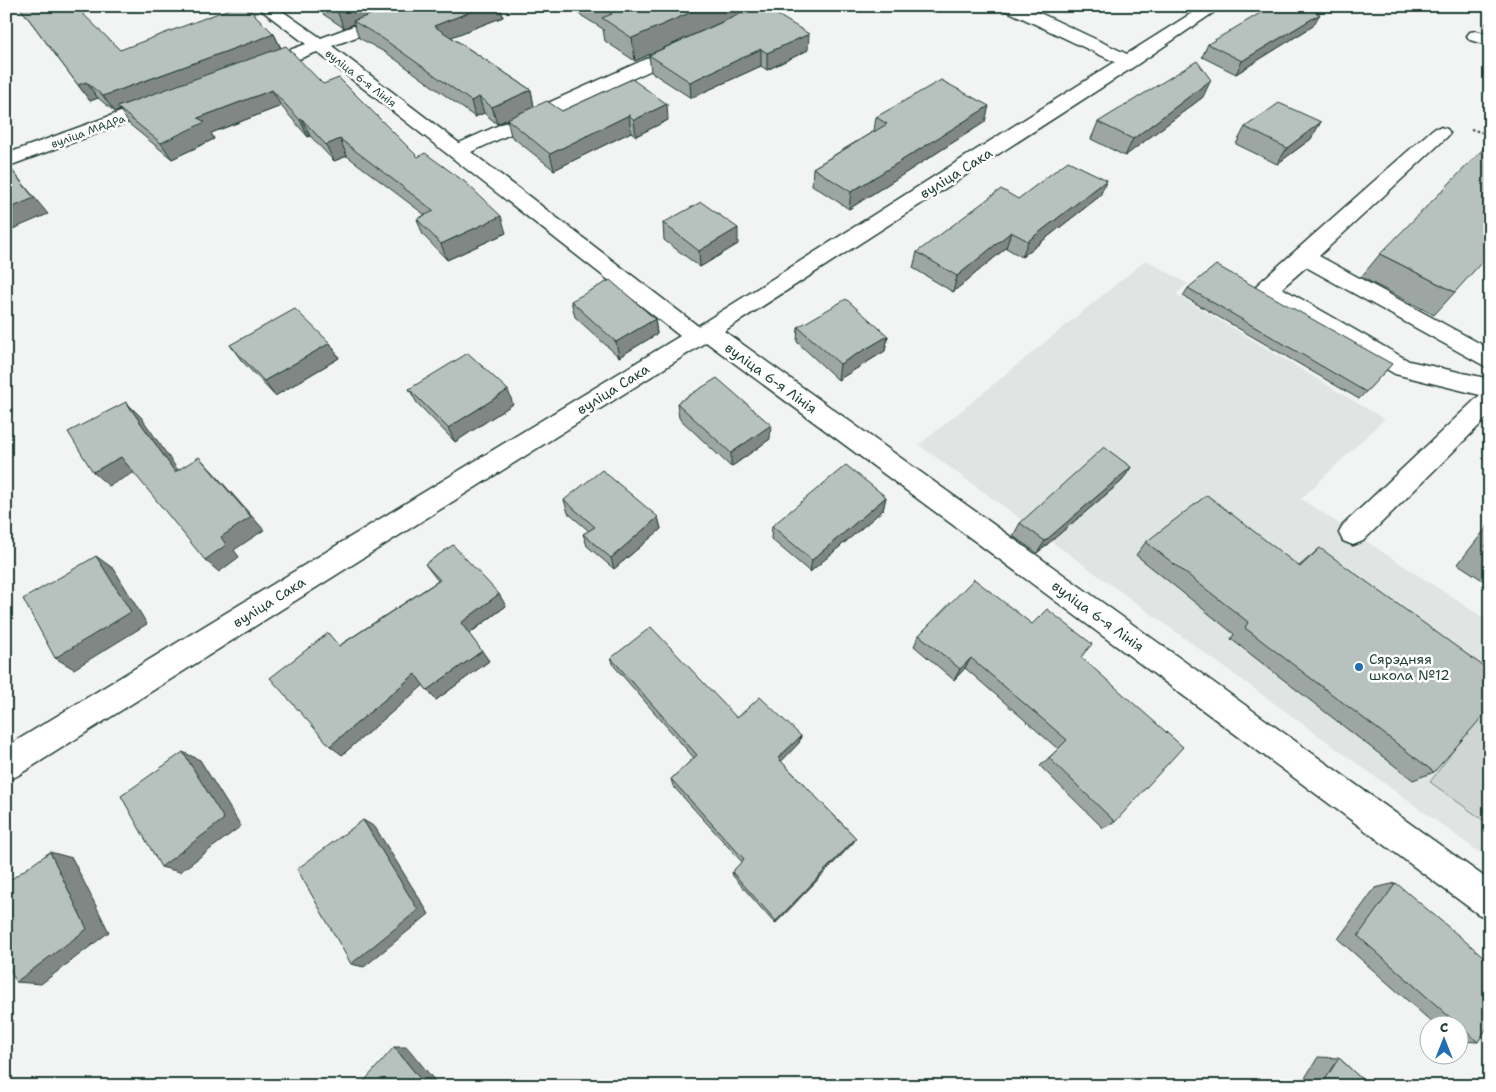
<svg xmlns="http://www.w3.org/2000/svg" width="1496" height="1092" viewBox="0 0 1496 1092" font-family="'Shantell Sans',sans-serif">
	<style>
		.built { fill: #e0e4e3 }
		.green { fill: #ced5d3; stroke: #768984 }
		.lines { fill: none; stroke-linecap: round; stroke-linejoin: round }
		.minor-casing { stroke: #1f3d34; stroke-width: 3 }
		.path { stroke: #1f3d34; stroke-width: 2; stroke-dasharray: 2.5 2.5; stroke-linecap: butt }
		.minor { fill: #fff; fill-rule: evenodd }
		.wall { fill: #9da6a3; stroke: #1f3d34 }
		.shaded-wall { fill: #808784; stroke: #1f3d34 }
		.building { fill: #b7c1bd; stroke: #1f3d34 }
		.poi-dot { fill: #1f6fb2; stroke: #fff; stroke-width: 2 }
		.labels { text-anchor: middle; stroke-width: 5; stroke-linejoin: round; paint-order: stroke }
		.far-street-label { font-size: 11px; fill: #1f3d34; stroke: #fff }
		.street-label { font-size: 14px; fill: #1f3d34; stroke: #fff }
		.poi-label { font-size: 14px; fill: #1f3d34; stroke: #fff; text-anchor: start }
	</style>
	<rect width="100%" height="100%" fill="#f2f3f3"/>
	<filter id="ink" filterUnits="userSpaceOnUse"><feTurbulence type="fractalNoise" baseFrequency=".02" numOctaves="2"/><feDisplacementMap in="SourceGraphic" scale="10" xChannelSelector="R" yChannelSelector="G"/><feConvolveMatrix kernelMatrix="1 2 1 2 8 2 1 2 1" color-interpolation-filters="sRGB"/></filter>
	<g filter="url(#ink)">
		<path class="built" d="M1146,260L1188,284L1176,294L1384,419L1301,499L1490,622V860L919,445Z"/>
		<path class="green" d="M1490,701V825L1430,782Z"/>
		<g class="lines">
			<g class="minor-casing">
				<path id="minor" d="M256,6H275L321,38L407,6H431L429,10L332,46L459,143L677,45H689L692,49L689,53L471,152L698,326L1115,62L1005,10L1003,6H1025L1127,54L1203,6H1223L1135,66L724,331L1490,881V919L1478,914L706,342L17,776L6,781V747L680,336L317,52L264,72H252L249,68L252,64L306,44Z
					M761,6H783L781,10L740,30H728L726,26L728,22Z
					M1476,31L1490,35V46L1470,40L1467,36L1470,32Z
					M159,98L166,100L168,104L166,108L6,167V154Z
					M1440,127L1447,129L1450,133L1447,137L1319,256L1490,349V369L1306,267L1282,288L1409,361L1490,379V415L1363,541L1353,545L1343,541L1339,533L1343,525L1480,395L1395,374L1258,294L1255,289L1258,284L1433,129Z"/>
			</g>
			<path class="path" d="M1471,129L1490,135"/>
			<use href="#minor" class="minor"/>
		</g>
		<path class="wall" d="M19,6L120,50L274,34L281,48L323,84L418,157L506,233L447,260L423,235L417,219L425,215L347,156L334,161L310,136L308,137L281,106L211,133L214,139L172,159L129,124L120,110L115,112L98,98L90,101Z
			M320,6H500L503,17L451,37L531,90L534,107L562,111L632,79L668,120L636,136L631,132L554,170L511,136L507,119L497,124L484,113L475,117L388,54L359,38L354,24L344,28L323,14Z
			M566,6H744V12L635,61L605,41L603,29Z
			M758,6L808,50L767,70L761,66L691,98L651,72L649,55Z
			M1490,18V27L1485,25Z
			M1313,26L1236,74L1202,57L1208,44Z
			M1203,97L1125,156L1091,139L1098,122Z
			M876,117L985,122L849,209L812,185L813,168L874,131Z
			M1245,127L1311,139L1277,164L1236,144Z
			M1100,196L1022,257L1006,248L953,292L913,268L917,252L1018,199Z
			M663,223L738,244L700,267L664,240Z
			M1380,254L1455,292L1434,315L1361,277Z
			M1188,288L1392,364L1359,399L1183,296Z
			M571,301L655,319L657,334L619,357L575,317Z
			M798,327L888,336L885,351L838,380L797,342Z
			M330,343L339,358L275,396L241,360L230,345Z
			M409,389L513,404L455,442L417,403Z
			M677,403L770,439L731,467L679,418Z
			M1131,467L1122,481L1037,553L1013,536L1020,523Z
			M886,497L883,510L810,572L771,539L772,526Z
			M564,500L658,517L661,529L614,569L587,546L583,534L589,531L568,513Z
			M1490,523V585L1458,564Z
			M1146,542L1299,566L1320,548L1434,772L1413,780L1231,639L1234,634L1136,555Z
			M425,564L506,606L469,634L489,661L436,700L423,685L342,755L340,645L438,581Z
			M1032,624L1081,657L1115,822L1103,828L1040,766L1058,749L965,668L954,680L914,646L919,635Z
			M611,658L737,718L801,736L799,743L781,761L856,838L853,843L775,924L733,876L732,872L742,862L673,786L671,779L694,758L614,666Z
			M1396,883L1478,1042L1458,1041V1024H1434L1338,939L1375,888Z
			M1318,1057L1339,1058L1369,1086H1300Z"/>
		<path class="shaded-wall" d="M351,6H401L353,21L354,24L344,28L337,11Z
			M485,6H500L503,17L439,42L434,26Z
			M705,6H744V12L635,61L632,38Z
			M1320,14L1313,26L1236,74L1242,61Z
			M274,34L282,51L117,107L120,110L115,112L103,96Z
			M809,34L808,50L767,70V53Z
			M761,49V66L691,98L690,82Z
			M1211,80L1203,97L1125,156L1133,139Z
			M86,82L98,98L90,101L78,85Z
			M272,90L281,106L211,133L214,139L172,159L161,143L198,118Z
			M531,90L534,107L497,124L492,107Z
			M479,97L484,113L475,117L471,101Z
			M667,104L668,120L636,136L634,120Z
			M989,106L985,122L849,209L851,192Z
			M629,115L631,132L554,170L550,154Z
			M302,119L310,136L308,137L300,120Z
			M1321,122L1311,139L1277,164L1287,148Z
			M340,139L347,156L334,161L326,145Z
			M6,163L48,214L6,232Z
			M1107,180L1100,196L1022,257L1028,241Z
			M501,216L506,233L447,260L441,244Z
			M738,228V244L700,267L699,251Z
			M1011,232L1006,248L953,292L957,276Z
			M655,319L657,334L619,357L616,342Z
			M888,336L885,351L838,380L840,364Z
			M330,343L339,358L275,396L264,381Z
			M508,390L513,404L455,442L448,428Z
			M126,402L141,417L189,486L175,472Z
			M771,425L770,439L731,467V453Z
			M121,457L137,471L109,486L93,472Z
			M199,457L212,471L264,530L234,550L239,557L219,572L205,560L221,537Z
			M1131,467L1122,481L1037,553L1045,541Z
			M886,497L883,510L810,572L812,560Z
			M658,517L661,529L614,569L611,558Z
			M96,556L114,569L147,624L74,669L55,658Z
			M499,594L506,606L468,634L461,623Z
			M482,651L489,661L436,700L427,690Z
			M971,658L965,668L954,680L960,669Z
			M415,674L425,684L342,755L330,746Z
			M801,736L799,743L778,765V758Z
			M183,752L200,760L241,826L180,872L161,867Z
			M363,820L375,827L429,914L364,967L351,964Z
			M856,838L853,843L775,924L776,921Z
			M50,852L72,858L109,932L41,984L16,982Z
			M394,1047H407L439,1086H426Z"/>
		<path class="building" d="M19,6H75L120,50L237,6H246L274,34L103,96L86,82L78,85Z
			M330,6H351L337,11Z
			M395,6H485L434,26L531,90L492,107L479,97L471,101L382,38L353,21Z
			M600,6H705L632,38L602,18L612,14Z
			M758,6H763L809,34L767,53L761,49L690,82L649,55Z
			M1272,6H1303L1320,14L1242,61L1208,44Z
			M286,46L323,84L339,78L418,157L425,153L465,182L501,216L441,244L417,219L434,211L340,139L326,145L302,119L300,120L272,90L198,118L205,122L161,143L117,107Z
			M1197,61L1211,80L1133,139L1098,122Z
			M632,79L667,104L634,120L629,115L550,154L507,119L547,101L562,111Z
			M941,80L989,106L851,192L813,168L887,124L876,117Z
			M1279,103L1321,122L1287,148L1245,127Z
			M1490,142V253L1455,292L1380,254Z
			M1068,161L1107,180L1028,241L1011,232L957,276L917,252L1001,189L1018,199Z
			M6,163L34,198L6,210Z
			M701,202L738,228L699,251L663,223Z
			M1216,265L1392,364L1366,392L1188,288Z
			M610,280L655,319L616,342L571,301Z
			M846,299L888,336L840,364L798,327Z
			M295,309L330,343L264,381L230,345Z
			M468,353L508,390L448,428L409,389Z
			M717,378L771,425L731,453L677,403Z
			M126,402L175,472L199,457L251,517L221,537L226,545L205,560L121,457L93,472L68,432Z
			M1104,447L1131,467L1045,541L1020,523Z
			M846,465L886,497L812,560L772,526Z
			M602,470L658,517L611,558L583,534L595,527L564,500Z
			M1207,495L1300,567L1320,548L1490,671V708L1434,772L1245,628L1248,622L1146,542Z
			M1490,540V549L1485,546Z
			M453,545L499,594L461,623L482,651L427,690L415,674L330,746L270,678L328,633L339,646L440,580L425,564Z
			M96,556L131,612L55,658L23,599Z
			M974,579L1032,624L1047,609L1092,644L1081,657L1183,747L1115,822L1049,758L1067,740L971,658L960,669L919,635Z
			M651,627L737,718L760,697L801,736L778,758L856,838L776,921L732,872L744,859L671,779L697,755L611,658Z
			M183,752L224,819L161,867L121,796Z
			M363,820L418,910L351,964L297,869Z
			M50,852L87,929L16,982L6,961V883Z
			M1396,883L1490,962V1023L1478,1042L1358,936Z
			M394,1047L426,1086H360Z
			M1339,1058L1369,1086H1321Z"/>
	</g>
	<circle class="poi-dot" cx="1359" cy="667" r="5"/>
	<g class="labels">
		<g class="far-street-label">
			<text transform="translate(361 78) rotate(38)" y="4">вуліца 6-я Лінія</text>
			<text transform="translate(88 131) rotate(-20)" y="4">вуліца МАДРа</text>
		</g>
		<g class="street-label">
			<text transform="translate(956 173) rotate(-32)" y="5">вуліца Сака</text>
			<text transform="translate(771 378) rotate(36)" y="5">вуліца 6-я Лінія</text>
			<text transform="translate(613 389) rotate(-32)" y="5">вуліца Сака</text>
			<text transform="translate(269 602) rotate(-32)" y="5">вуліца Сака</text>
			<text transform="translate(1098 616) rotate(36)" y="5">вуліца 6-я Лінія</text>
		</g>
		<g class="poi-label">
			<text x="1369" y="664">Сярэдняя<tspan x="1369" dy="16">школа №12</tspan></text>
		</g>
	</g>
	<rect width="1496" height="1092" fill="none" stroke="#fff" stroke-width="25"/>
	<rect x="12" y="12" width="1471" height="1067" fill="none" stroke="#1f3d34" stroke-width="2" filter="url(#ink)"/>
	<g transform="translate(1444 1040)"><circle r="24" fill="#ffffff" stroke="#a5b1ae"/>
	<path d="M0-4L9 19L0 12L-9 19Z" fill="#1f6fb2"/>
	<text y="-8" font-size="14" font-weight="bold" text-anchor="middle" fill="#1f3d34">С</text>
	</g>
</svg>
